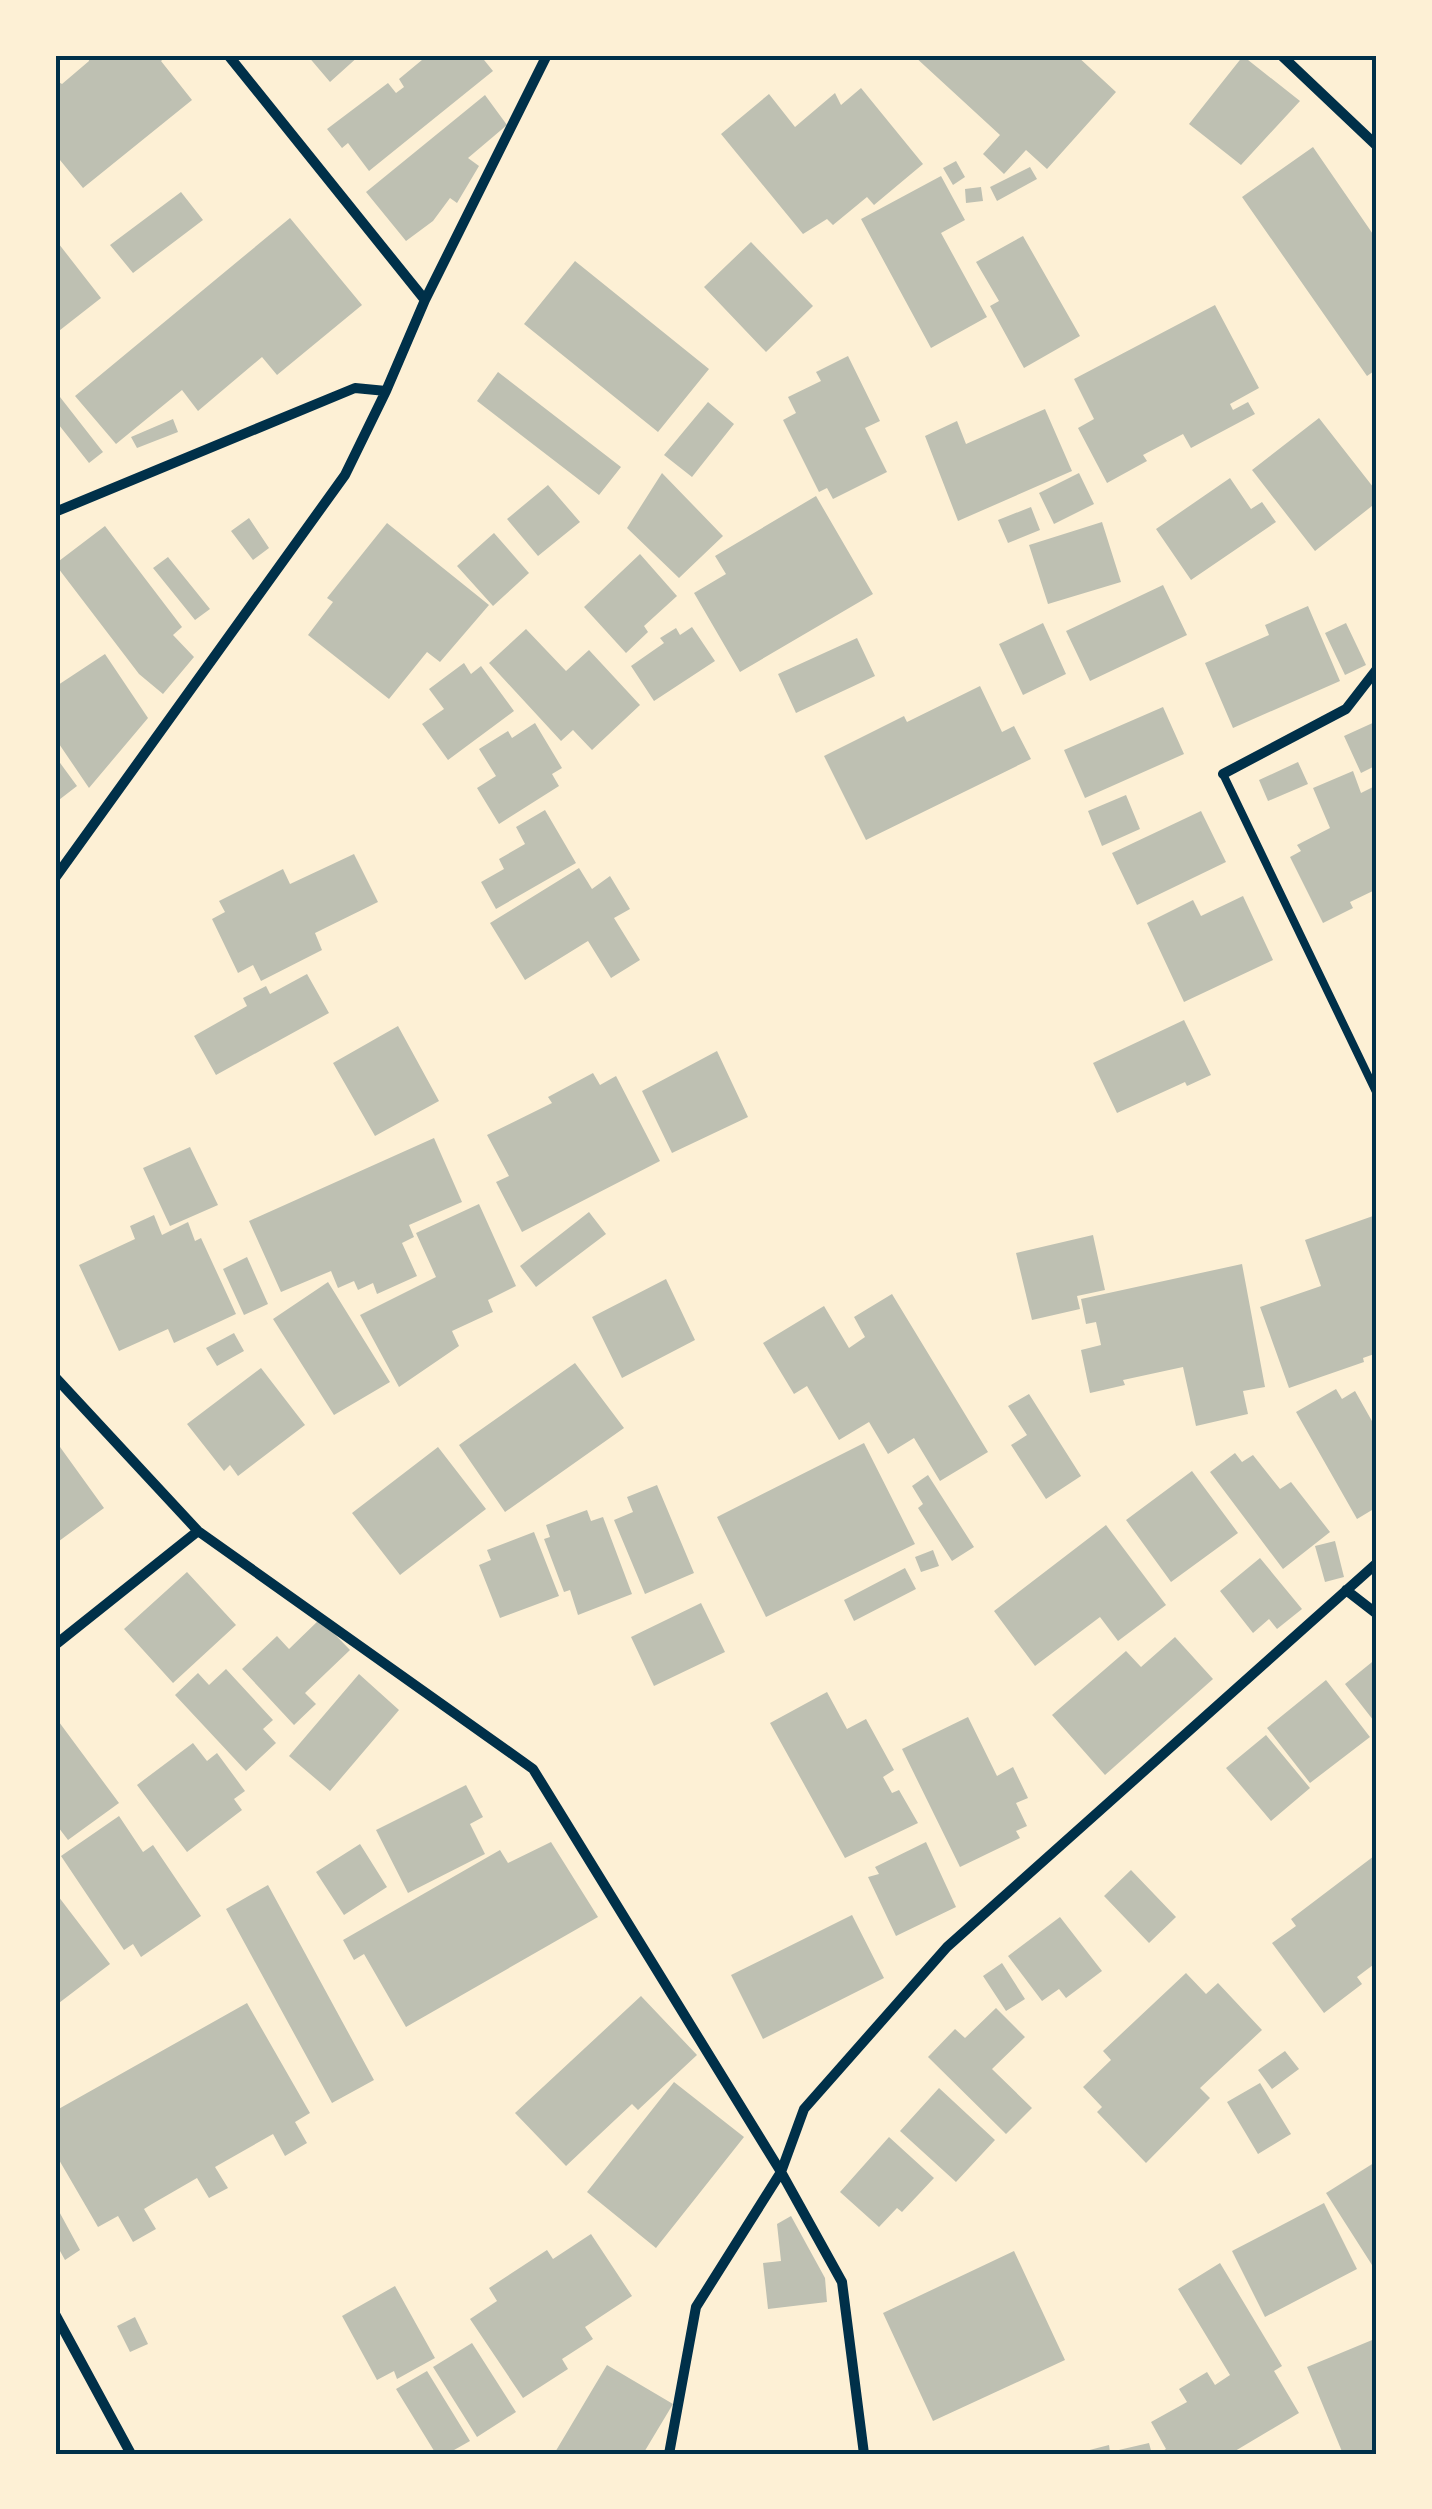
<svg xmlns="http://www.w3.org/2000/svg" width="1432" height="2509" viewBox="0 0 1432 2509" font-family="Arial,sans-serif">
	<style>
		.building { fill: #bec0b2 }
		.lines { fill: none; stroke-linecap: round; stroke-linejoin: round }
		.service { stroke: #003049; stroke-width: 8 }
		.minor { stroke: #003049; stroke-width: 10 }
		.neatline { fill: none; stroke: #003049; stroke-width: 4 }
	</style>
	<rect width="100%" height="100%" fill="#fdf0d5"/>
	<path class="building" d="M88,55H168L161,61L192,100L83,188L55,154V80L62,84L89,61Z
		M307,55H360L330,82Z
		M428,55H480L493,71L369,171L348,143L342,148L327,129L388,83L396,93L404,87L399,79Z
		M913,55H1076L1116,92L1047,169L1026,150L1004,174L983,154L1000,135Z
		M1243,56L1300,101L1241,165L1189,124Z
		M861,88L923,164L874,205L867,197L833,225L827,219L803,234L721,134L769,94L795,127L835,93L841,105Z
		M485,95L507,125L468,158L479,166L457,203L450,198L433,221L406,241L366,192Z
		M1313,147L1377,240V369L1367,376L1242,197Z
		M956,161L965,177L953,185L943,168Z
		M1030,167L1037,179L997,201L990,187Z
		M941,176L965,220L941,233L987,317L931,348L861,219Z
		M981,187L983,201L966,203L965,189Z
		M181,192L203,220L133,273L110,245Z
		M290,218L362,305L277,375L262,357L198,411L182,390L116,444L75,396Z
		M1023,236L1080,336L1024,368L990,306L999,301L976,262Z
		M55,239L101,298L55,334Z
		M751,242L813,306L766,352L704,287Z
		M575,261L709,369L658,432L524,324Z
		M1215,305L1259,388L1230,404L1233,410L1248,402L1255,414L1191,448L1183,434L1143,455L1147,461L1107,483L1078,428L1094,419L1074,379Z
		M848,356L880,421L865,428L887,472L833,499L827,488L819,492L783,420L796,413L788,397L821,381L816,372Z
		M498,372L621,467L599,495L477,401Z
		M60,397L103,452L89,463L55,420V400Z
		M708,402L734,424L692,477L664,455Z
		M1045,409L1072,471L958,521L925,436L957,421L966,444Z
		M1319,418L1377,492V502L1315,551L1252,470Z
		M173,419L178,432L137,448L131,437Z
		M662,473L723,536L679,578L627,528Z
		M1079,473L1094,504L1054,524L1039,493Z
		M1230,478L1251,509L1262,502L1276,522L1191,580L1156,529Z
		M548,485L580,522L538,556L507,519Z
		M816,496L873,594L740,672L694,593L726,574L715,556Z
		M1031,507L1040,530L1008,543L998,520Z
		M249,518L269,548L253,560L231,531Z
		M1102,522L1121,582L1048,604L1029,545Z
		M387,523L489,605L440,662L427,652L389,699L308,635L333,602L327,598Z
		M105,526L182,627L173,635L194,657L163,694L139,674L55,564Z
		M494,533L529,573L493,606L457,566Z
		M640,554L677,596L644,626L648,632L626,653L584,607Z
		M168,557L210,609L195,620L153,568Z
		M1163,585L1187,635L1090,681L1066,631Z
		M1308,606L1340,681L1233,728L1205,663L1269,635L1265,625Z
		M1043,623L1066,674L1023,695L999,644Z
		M1346,623L1366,665L1345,675L1325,633Z
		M692,627L715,661L654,701L631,666L664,643L660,638L676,628L680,635Z
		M526,629L566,671L589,650L640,705L592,750L573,730L561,741L489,663Z
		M857,638L875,676L796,713L778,674Z
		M105,654L148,718L89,788L55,738V687Z
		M464,663L471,674L481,666L514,711L448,760L422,724L444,709L429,689Z
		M980,686L1002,732L1014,726L1031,759L866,840L824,756L904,716L907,722Z
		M1163,707L1184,754L1085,798L1064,750Z
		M1377,721V765L1361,773L1344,736Z
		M535,723L562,768L552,774L559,786L499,824L477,788L496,776L479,749L508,731L512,738Z
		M55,756L77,786L55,803Z
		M1298,762L1308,784L1268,801L1259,780Z
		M1353,771L1361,793L1377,785V889L1350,902L1353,908L1323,923L1290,857L1301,851L1297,845L1330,828L1313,788Z
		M1126,795L1140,829L1102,846L1088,811Z
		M545,810L576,863L496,909L481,882L504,869L499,859L525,844L516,827Z
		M1201,811L1226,862L1137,905L1112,853Z
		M354,854L378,902L315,933L322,950L261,981L253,965L238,973L212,919L225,912L219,901L283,869L290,884Z
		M579,868L592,889L610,876L630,909L614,918L640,960L611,978L588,941L525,980L490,923Z
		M1243,896L1273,960L1184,1002L1147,923L1193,900L1201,916Z
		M307,974L329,1013L216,1075L194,1036L247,1006L243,998L266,986L270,994Z
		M1184,1020L1211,1075L1187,1086L1185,1082L1117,1113L1093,1063Z
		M398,1026L439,1101L375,1136L333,1063Z
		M717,1051L748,1117L672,1153L642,1091Z
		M593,1073L600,1085L616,1076L660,1161L522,1232L496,1182L509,1176L487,1135L552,1103L548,1097Z
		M434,1138L462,1202L409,1225L414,1237L402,1243L417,1276L377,1294L373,1283L358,1290L354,1281L338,1288L331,1271L281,1292L249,1221Z
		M190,1147L218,1205L170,1226L143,1168Z
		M479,1204L516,1286L488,1300L493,1312L452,1331L459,1346L399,1387L360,1315L436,1277L416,1233Z
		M589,1212L606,1234L536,1287L520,1266Z
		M154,1215L162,1235L188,1222L195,1241L201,1238L236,1314L174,1343L168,1329L119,1351L79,1265L135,1239L130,1226Z
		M1373,1216L1377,1353L1363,1358L1364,1362L1289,1388L1260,1307L1321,1286L1305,1240Z
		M1093,1235L1105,1290L1077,1296L1080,1309L1032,1320L1016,1253Z
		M247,1257L268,1304L244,1315L223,1269Z
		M1242,1264L1265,1387L1243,1391L1248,1414L1196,1426L1183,1367L1123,1380L1125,1385L1090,1393L1081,1350L1101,1345L1096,1322L1086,1324L1081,1299Z
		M666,1279L695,1340L622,1378L592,1317Z
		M328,1282L390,1382L334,1415L273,1319Z
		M892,1294L988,1452L940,1481L914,1438L888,1454L869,1422L839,1440L807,1386L794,1394L763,1343L824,1306L849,1348L865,1337L854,1317Z
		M234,1333L244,1351L217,1366L206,1348Z
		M575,1363L624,1428L505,1512L459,1445Z
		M261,1368L305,1425L238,1476L230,1465L224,1471L187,1424Z
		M1336,1389L1342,1399L1355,1391L1377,1430V1507L1357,1519L1296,1412Z
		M1029,1394L1081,1476L1046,1499L1011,1445L1027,1435L1008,1406Z
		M55,1440L104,1508L55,1544Z
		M864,1443L915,1544L766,1617L717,1517Z
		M438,1447L486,1509L400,1575L352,1513Z
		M1235,1453L1242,1462L1253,1455L1280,1489L1291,1482L1330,1532L1283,1569L1210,1472Z
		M1192,1471L1238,1533L1171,1582L1126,1520Z
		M928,1475L974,1547L952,1561L918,1508L923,1504L912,1486Z
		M657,1485L694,1573L645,1594L614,1520L633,1512L627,1497Z
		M587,1510L591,1521L603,1517L632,1594L578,1615L570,1590L564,1592L544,1539L550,1537L546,1525Z
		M1106,1525L1166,1605L1118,1641L1100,1617L1035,1666L994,1611Z
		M534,1532L559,1596L500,1618L479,1565L491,1560L487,1550Z
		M1335,1541L1344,1577L1325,1582L1315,1546Z
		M933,1550L939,1566L921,1572L915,1557Z
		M1260,1558L1302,1609L1277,1629L1269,1619L1253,1633L1220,1591Z
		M905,1568L916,1589L854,1621L844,1600Z
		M187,1572L236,1625L173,1683L124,1629Z
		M701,1603L725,1652L654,1686L631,1637Z
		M320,1619L350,1650L305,1693L316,1704L294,1725L242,1669L277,1636L289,1649Z
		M1175,1637L1213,1679L1105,1775L1052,1715L1126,1651L1141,1667Z
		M1377,1658V1725L1345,1684Z
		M226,1669L273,1720L263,1729L276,1743L246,1771L175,1695L198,1673L209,1685Z
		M359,1674L399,1710L330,1791L289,1756Z
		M1326,1680L1370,1737L1310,1783L1267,1728Z
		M827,1692L847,1729L866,1719L894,1770L883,1777L892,1793L899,1790L918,1823L845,1858L770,1723Z
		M968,1717L997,1776L1013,1767L1028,1798L1016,1803L1027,1826L1016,1831L1020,1838L960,1867L902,1749Z
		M59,1722L119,1803L68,1840L55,1823V1726Z
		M1266,1735L1310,1788L1271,1821L1226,1768Z
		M193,1743L207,1761L217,1753L245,1791L234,1799L242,1810L187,1852L137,1785Z
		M466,1785L483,1817L470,1824L485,1854L408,1893L376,1830Z
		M119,1816L143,1852L153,1845L201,1916L141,1957L133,1944L124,1950L61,1856Z
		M551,1842L598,1917L406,2027L364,1954L354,1960L343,1940L500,1850L508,1863Z
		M926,1842L956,1907L896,1936L868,1877L879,1874L875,1867Z
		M360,1844L387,1887L344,1915L316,1872Z
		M1374,1856L1377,1962L1357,1977L1362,1984L1324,2013L1272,1943L1296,1926L1291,1919Z
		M1131,1870L1176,1917L1149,1943L1104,1896Z
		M268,1885L374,2080L332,2103L226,1909Z
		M55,1892L110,1964L55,2006Z
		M852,1915L884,1978L763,2039L731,1975Z
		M1060,1917L1102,1971L1066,1998L1059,1989L1042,2001L1008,1956Z
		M1002,1963L1025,1999L1006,2011L983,1976Z
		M1186,1973L1206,1994L1218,1983L1262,2030L1200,2088L1210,2098L1146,2163L1097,2112L1102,2107L1083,2087L1111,2060L1103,2051Z
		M641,1996L697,2055L638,2110L632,2104L566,2166L515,2113Z
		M247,2003L310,2113L295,2122L307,2143L285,2156L273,2134L215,2167L228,2188L209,2198L197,2178L152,2204L144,2209L156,2229L133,2242L118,2216L98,2227L55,2153V2111Z
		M996,2008L1025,2037L992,2069L1032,2108L1006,2134L928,2057L955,2029L965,2038Z
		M1285,2051L1299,2069L1272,2089L1258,2070Z
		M674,2082L744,2137L656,2248L587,2192Z
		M1260,2083L1291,2134L1258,2154L1227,2102Z
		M939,2088L995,2140L956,2182L900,2131Z
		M889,2137L934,2178L902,2212L897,2208L879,2227L840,2192Z
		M1377,2161V2262L1372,2265L1326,2193Z
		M1324,2203L1357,2269L1265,2317L1232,2251Z
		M55,2204L80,2250L65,2260L55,2242Z
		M791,2216L825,2278L827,2302L768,2309L763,2263L781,2261L777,2224Z
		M591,2234L632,2296L585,2327L593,2339L562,2359L568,2369L523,2398L470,2319L497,2301L489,2288L547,2250L553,2259Z
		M1014,2251L1065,2360L933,2421L883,2313Z
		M1220,2263L1282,2366L1274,2371L1299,2413L1230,2454H1158L1166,2449L1151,2422L1187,2402L1179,2389L1207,2372L1215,2385L1230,2375L1178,2289Z
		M395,2286L435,2358L397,2379L394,2371L377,2380L342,2316Z
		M135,2317L148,2344L130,2352L117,2326Z
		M1377,2338V2454H1343L1307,2367Z
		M472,2343L516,2412L477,2437L433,2367Z
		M607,2365L673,2404L643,2454H554Z
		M427,2371L470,2441L447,2454H436L396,2389Z
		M1149,2443L1152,2454H1074L1109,2445L1110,2452Z"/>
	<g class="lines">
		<path class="service" d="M1223,774L1377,1094"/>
		<path class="minor" d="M228,55L425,300
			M1281,55L1377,146
			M55,512L355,388L386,391L425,300L547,55
			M1223,774L1346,709L1377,669
			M55,878L345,475L386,391
			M55,1377L198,1531L533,1769L781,2172L842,2282L864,2454
			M1346,1590L1377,1614
			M55,1645L198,1531
			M55,2314L131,2454
			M669,2454L696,2307L781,2172L804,2109L947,1947L1377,1563"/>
	</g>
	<rect width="1432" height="2509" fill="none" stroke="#fdf0d5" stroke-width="115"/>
	<rect x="58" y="58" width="1316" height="2394" class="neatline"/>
</svg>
